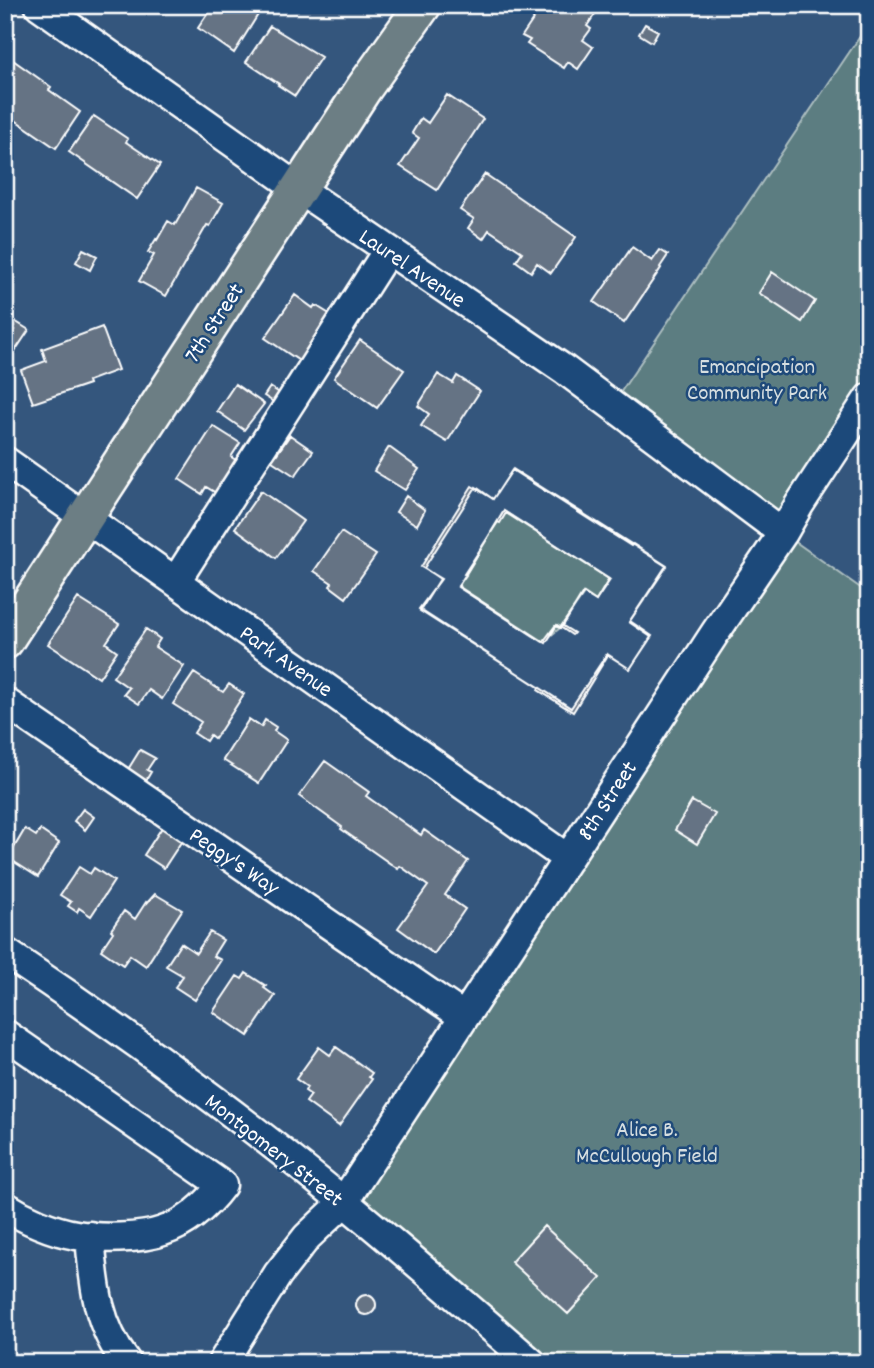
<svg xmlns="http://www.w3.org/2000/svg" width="874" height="1368" viewBox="0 0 874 1368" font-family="Dekko,sans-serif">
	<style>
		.green { fill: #5b7d81; stroke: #adbec0; stroke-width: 2 }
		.building { fill: #657384; stroke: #fff; stroke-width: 2; fill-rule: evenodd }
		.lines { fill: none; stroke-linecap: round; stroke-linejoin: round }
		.minor-casing { stroke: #fff; stroke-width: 33 }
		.major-casing { stroke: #fff; stroke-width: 40 }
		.minor { stroke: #1f4a7a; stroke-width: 28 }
		.major { stroke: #6c7e84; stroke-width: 35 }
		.labels { text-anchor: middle; stroke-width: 5; stroke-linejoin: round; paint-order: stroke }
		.street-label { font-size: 23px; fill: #fff; stroke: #1f4a7a }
		.park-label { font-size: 23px; fill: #d6dee0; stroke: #1f4a7a }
	</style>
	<rect width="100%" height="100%" fill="#34567d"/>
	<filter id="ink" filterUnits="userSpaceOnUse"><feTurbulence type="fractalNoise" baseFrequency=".0143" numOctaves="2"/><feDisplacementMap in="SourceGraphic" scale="14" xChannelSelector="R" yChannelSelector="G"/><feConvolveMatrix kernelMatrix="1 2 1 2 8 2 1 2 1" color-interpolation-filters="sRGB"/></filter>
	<g filter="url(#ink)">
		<path class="green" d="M869,23V401L783,533L869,594V1363H528L343,1203L783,533L612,405Z
			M504,511L609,579L596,601L584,594L560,628L543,642L458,587Z"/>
		<path class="building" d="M209,5H264L234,53L198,28L212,7Z
			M543,5H601L587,26L591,29L583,40L593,47L578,69L568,62L564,68L527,44L530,40L522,36Z
			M645,24L658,31L652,42L639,34Z
			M270,26L321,57L295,96L278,85L279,84L246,62Z
			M13,60L51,87L49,90L80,112L56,148L5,113V72Z
			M447,95L483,119L437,190L400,166L419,138L412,133L421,118L428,123Z
			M94,116L128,139L126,142L160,165L137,199L69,152Z
			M485,174L576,237L551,273L537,263L531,272L516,261L522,252L489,230L483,239L468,228L474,219L460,210Z
			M196,188L223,203L210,226L207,225L166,296L139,281L154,255L148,252L156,239L157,240L168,221L175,225Z
			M632,247L652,261L660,250L668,255L660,267L661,268L624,323L594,302Z
			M83,249L97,256L90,270L76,262Z
			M772,272L815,301L802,322L759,293Z
			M295,295L313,308L315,305L336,318L304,364L265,338Z
			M5,315L29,330L5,366Z
			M102,327L118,370L88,381L89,384L33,403L21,370L46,361L42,349Z
			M360,340L404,370L377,408L334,378Z
			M438,374L453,383L457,376L480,391L447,442L421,426L429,414L418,406Z
			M235,384L264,404L244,430L217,411Z
			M270,387L286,397L280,406L264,396Z
			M213,426L240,443L231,457L241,463L221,496L206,487L202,494L179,479Z
			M290,435L313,451L295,476L272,461Z
			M389,447L419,469L405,490L374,471Z
			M513,469L666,566L629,622L651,637L630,669L607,654L571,708L419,609L441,579L421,567L472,486L493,499ZM504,511L609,579L596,601L584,593L560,628L555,626L543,642L458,587Z
			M512,470L631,546L633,544L667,566L630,621L652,636L630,669L608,655L573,712L538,690L539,687L420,611L440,579L424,568L476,487L493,499ZM506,513L610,580L596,601L583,593L563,626L574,633L572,635L557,625L546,643L458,586L466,575L464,574L498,522L500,523Z
			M261,491L303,521L276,558L235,528Z
			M406,496L425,510L417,525L396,512Z
			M341,532L376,555L346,598L330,586L332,583L314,571Z
			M78,598L119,624L106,643L117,651L99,678L48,644Z
			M146,629L160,639L155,647L184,666L162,699L149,690L139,704L124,694L129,688L113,677Z
			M194,673L223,692L229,684L244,694L215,739L210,735L206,741L194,733L201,722L173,704Z
			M249,719L261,727L265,720L276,727L274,731L287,740L259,783L223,760Z
			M140,750L155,758L147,770L151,772L145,782L127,771Z
			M325,761L369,792L366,796L421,835L424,830L468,861L445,895L465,909L434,954L398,928L428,886L400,866L398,869L341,829L342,827L299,796Z
			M692,801L715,814L697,844L675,830Z
			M83,809L94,817L85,830L74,821Z
			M163,826L183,839L164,868L144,855Z
			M25,829L36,836L40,830L59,843L38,877L8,858Z
			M79,867L90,874L94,868L114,881L91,916L79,908L77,912L68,906L71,902L60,895Z
			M155,894L182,910L146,966L130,955L123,965L101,950L113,932L111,930L124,911L135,919L146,902L147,903Z
			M210,932L223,940L213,956L221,960L195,1000L175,987L183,976L166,966L181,943L196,953Z
			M246,973L266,986L264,988L275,996L248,1036L213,1012L237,976L242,979Z
			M319,1047L330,1055L336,1047L372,1073L369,1077L372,1079L339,1126L306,1102L311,1095L305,1091L307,1087L296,1079Z
			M544,1226L601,1278L568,1314L511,1262Z
			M356 1305a10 10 0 1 1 20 0a10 10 0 1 1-20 0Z
			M20,1354L32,1363H5V1355L14,1361Z"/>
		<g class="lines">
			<g class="minor-casing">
				<path id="minor" d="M39,5L299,189L565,370L783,533
					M5,461L568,859
					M176,581L388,250
					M5,702L464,1017
					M5,952C74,998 142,1046 209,1096C321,1179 427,1271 532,1363
					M5,1034L222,1185C207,1205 187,1223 163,1231C141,1239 99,1239 76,1235C52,1231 25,1219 5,1206
					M90,1236C94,1283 96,1323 127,1363
					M222,1363L278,1274L307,1237L343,1203L715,633L783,533L799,505L869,398"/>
			</g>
			<g class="major-casing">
				<path id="major" d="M5,641L364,88L423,5"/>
			</g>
			<use href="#minor" class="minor"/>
			<use href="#major" class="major"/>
		</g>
	</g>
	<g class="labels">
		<g class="street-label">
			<text transform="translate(413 267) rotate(34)" y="8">Laurel Avenue</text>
			<text transform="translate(213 322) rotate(-57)" y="8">7th Street</text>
			<text transform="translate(287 660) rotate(35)" y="8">Park Avenue</text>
			<text transform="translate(606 800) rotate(-57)" y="8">8th Street</text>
			<text transform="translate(235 860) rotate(34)" y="8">Peggy's Way</text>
			<text transform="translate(275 1149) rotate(38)" y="8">Montgomery Street</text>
		</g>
		<g class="park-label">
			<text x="757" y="373">Emancipation<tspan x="757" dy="26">Community Park</tspan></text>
			<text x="647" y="1136">Alice B.<tspan x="647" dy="26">McCullough Field</tspan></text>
		</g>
	</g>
	<rect width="874" height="1368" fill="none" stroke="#1f4a7a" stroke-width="28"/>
	<rect x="14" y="14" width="846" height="1340" fill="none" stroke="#fff" stroke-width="2.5" filter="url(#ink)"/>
</svg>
